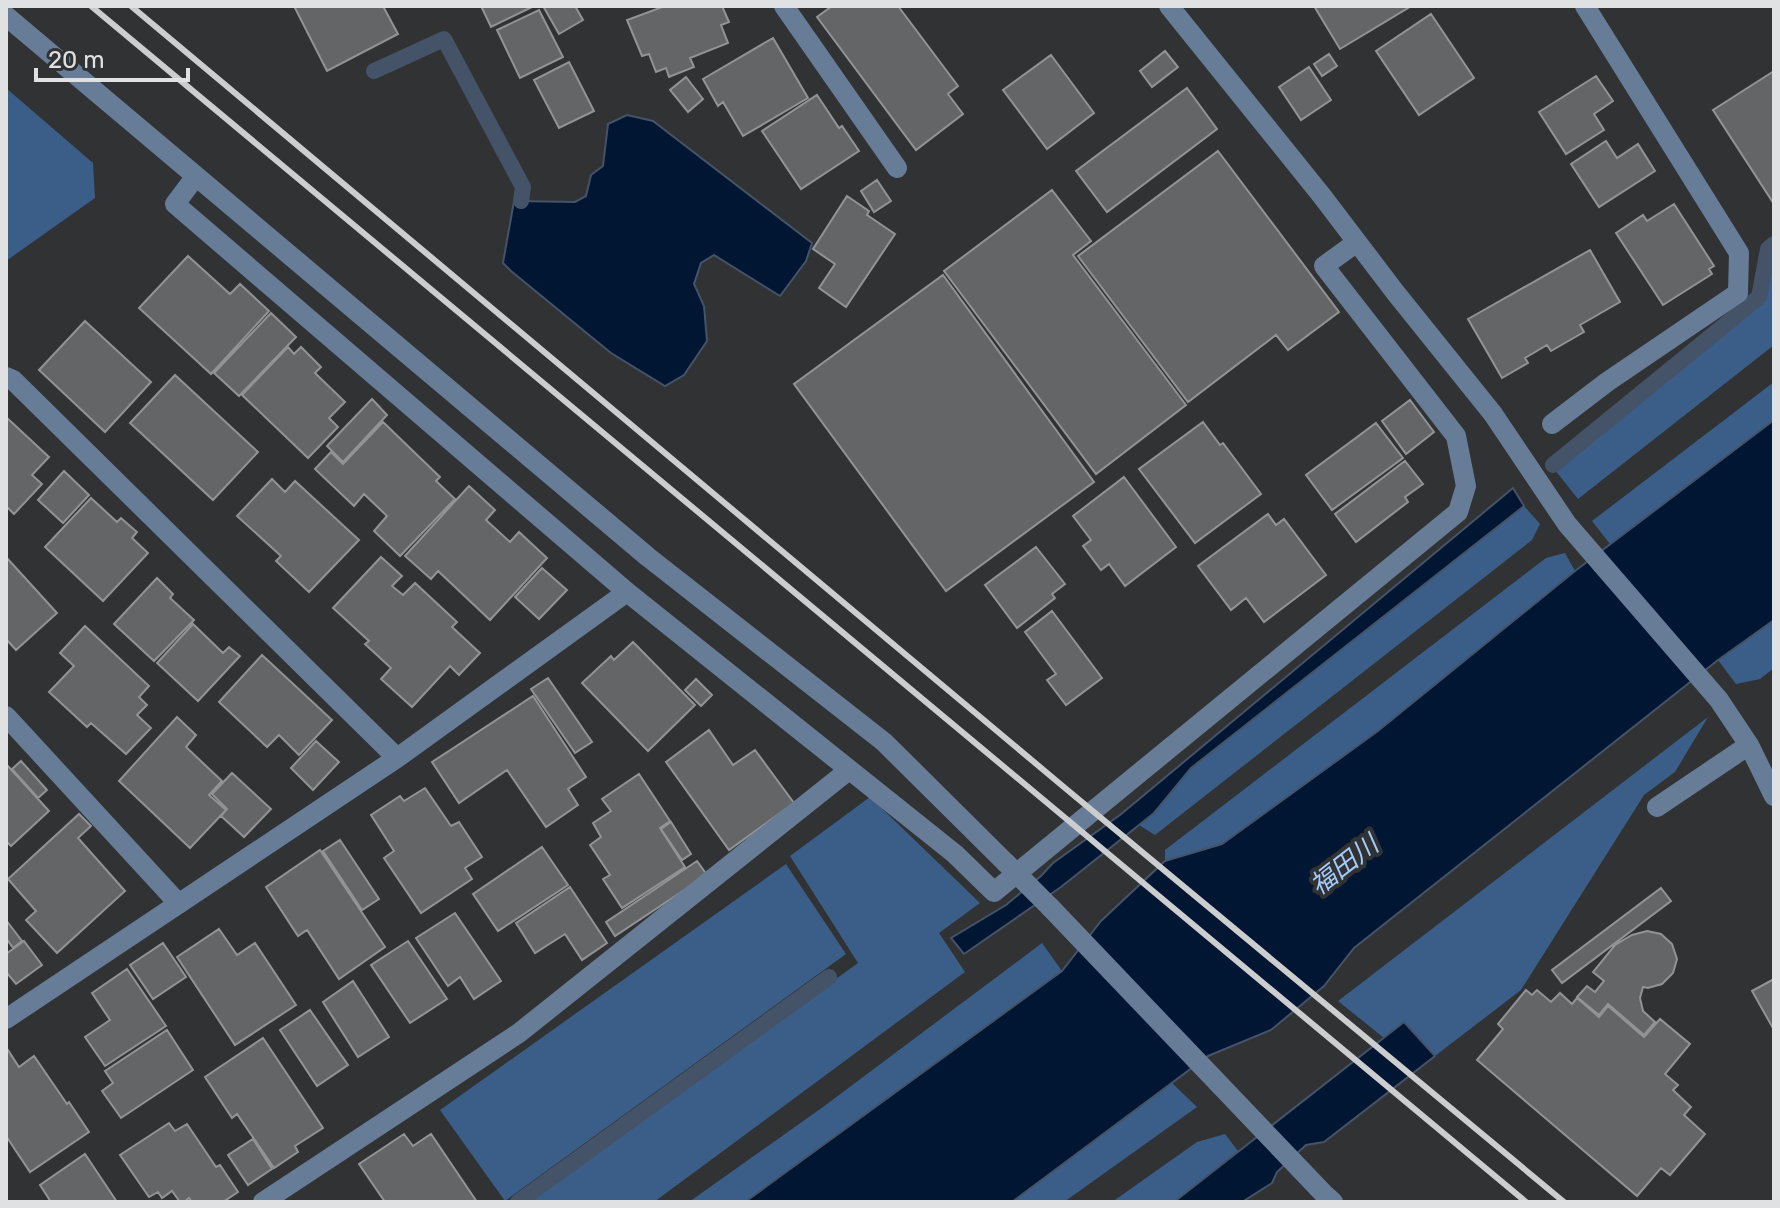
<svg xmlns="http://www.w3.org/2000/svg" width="1780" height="1208" viewBox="0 0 1780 1208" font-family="Rubik,'Noto Sans JP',sans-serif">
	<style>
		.green { fill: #3b5e88 }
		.water { fill: #011632; stroke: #445367; stroke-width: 2 }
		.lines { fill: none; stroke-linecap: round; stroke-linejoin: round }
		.stream { stroke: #445367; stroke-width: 16 }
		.building { fill: #646567; stroke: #929396; stroke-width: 2 }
		.minor { stroke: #677c96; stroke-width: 20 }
		.rail { stroke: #cccdce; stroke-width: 6 }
		.minor-bridge { stroke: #677c96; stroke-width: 20 }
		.labels { text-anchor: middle; stroke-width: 8; stroke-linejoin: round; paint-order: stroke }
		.water-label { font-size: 26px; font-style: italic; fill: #a3cbfb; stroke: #303234 }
	</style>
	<rect width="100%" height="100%" fill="#303234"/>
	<path class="green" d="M6,88L93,163L95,198L6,261Z
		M1774,250V345L1578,499L1555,470L1763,299Z
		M1774,382V420L1610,544L1592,521Z
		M1524,506L1540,524L1532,540L1155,835L1139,825L1154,813L1191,768Z
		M1565,553L1575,571L1378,731L1222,844L1165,861V850L1546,558Z
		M1774,620V668L1760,679L1736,684L1718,660Z
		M1708,717L1675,772L1644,795L1521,990L1435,1056L1404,1023L1384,1038L1338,1001Z
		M870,797L980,903L939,933L965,972L654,1202H526L858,963L790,856Z
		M786,864L846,954L505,1201L440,1110Z
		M1042,943L1062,971L745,1202H689L823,1107Z
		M1172,1083L1197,1107L1064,1202H1012Z
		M1225,1134L1238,1151L1174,1202H1112L1197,1142Z"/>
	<path class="water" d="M627,115L653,121L812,243L806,261L780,296L714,255L701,263L694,284L704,306L707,341L684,375L665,386L611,353L511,271L503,263L514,201L575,202L586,196L591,175L603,166L608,124Z
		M1774,420V620L1718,660L1354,948L1324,986L1271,1030L1208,1056L1012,1202H745L1062,971L1101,921L1165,861L1222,844L1378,731L1575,571Z
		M1513,488L1524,506L1191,768L1154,813L1061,887L964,954L951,938L1006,905L1041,876L1053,863L1120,815Z
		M1404,1022L1435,1056L1324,1142L1306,1145L1277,1172L1272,1183L1242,1202H1174Z"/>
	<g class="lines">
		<path class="stream" d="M374,71L444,39L523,187L521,201
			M1553,465L1759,297L1768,249L1774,244
			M518,1202L829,977"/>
	</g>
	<path class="building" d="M294,6H383L398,34L327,71Z
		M481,6H534L491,27Z
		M543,6H575L583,20L559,34Z
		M665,6H722L729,22L721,25L728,43L690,58L694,67L669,77L666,68L656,72L649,54L642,56L627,20Z
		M832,6H898L958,86L948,94L963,114L916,150L817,17Z
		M1314,6H1406L1408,8L1340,49Z
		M539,10L563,57L520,78L497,30Z
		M1431,14L1474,78L1419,115L1376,51Z
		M773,38L808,98L743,136L723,102L718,106L703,79Z
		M1165,51L1178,67L1152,87L1140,71Z
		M1329,54L1337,66L1322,76L1314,64Z
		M1051,55L1094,113L1047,149L1003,90Z
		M569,62L594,111L559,128L534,80Z
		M1309,67L1331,100L1301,120L1279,87Z
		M1774,71V204L1713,110Z
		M1596,76L1613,101L1594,114L1604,130L1566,154L1539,112Z
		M686,77L703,99L688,112L670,90Z
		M1187,88L1217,129L1107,212L1076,171Z
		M817,95L839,128L842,126L859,151L801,189L762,131Z
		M1606,141L1617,158L1638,144L1655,171L1599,207L1571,164Z
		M1218,151L1339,312L1288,350L1276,335L1188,402L1078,256Z
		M877,180L891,201L874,212L861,191Z
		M1052,190L1091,241L1073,255L1186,405L1096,474L944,271Z
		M847,196L869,211L867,215L895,234L846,307L819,288L835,264L813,249Z
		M1674,204L1714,266L1709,269L1712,274L1663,305L1616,233L1643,215L1647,221Z
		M1590,250L1620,302L1580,325L1584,332L1551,351L1547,345L1525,358L1528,363L1502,378L1468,319Z
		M188,256L230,294L240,284L269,311L211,374L139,308Z
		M943,275L1094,482L946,591L794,384Z
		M271,313L296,337L239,396L214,373Z
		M85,321L151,382L105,432L39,370Z
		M288,347L294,354L301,347L321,367L315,373L345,402L329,418L338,427L308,458L242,395Z
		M175,375L258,452L213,500L130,423Z
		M372,399L387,415L343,462L327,446Z
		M1410,400L1434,432L1406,454L1382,421Z
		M6,417L49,457L32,475L42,484L14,514L6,506Z
		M383,422L440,477L436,481L455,499L400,556L374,531L387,516L364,494L354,506L315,469L331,452L343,464Z
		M1203,422L1220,445L1223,443L1261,494L1195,543L1139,469Z
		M1376,423L1403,458L1332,510L1306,475Z
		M1405,461L1423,484L1405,497L1408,502L1356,542L1335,514Z
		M64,471L89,495L63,523L38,500Z
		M1124,477L1176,547L1125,586L1109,564L1101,570L1083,546L1091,540L1073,516Z
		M272,479L285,492L295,481L359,540L309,592L276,561L281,556L237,516Z
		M469,486L495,510L486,520L510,542L519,532L547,558L490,620L438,571L431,579L405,556Z
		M91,498L117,522L121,518L137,532L132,538L148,553L103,601L45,547Z
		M1268,514L1276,525L1284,519L1326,575L1264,622L1246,598L1231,610L1198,566Z
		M1036,547L1065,584L1052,594L1055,598L1017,628L985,585Z
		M6,557L57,613L16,650L6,639Z
		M381,557L402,576L392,586L403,595L415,583L457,622L452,627L480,653L459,675L450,666L412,707L381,679L391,668L365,644L369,641L333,608Z
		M542,568L567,590L539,619L515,597Z
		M157,578L173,594L170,598L194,620L154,661L114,624Z
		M1052,611L1102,678L1066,705L1047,680L1056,674L1025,632Z
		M193,624L223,653L229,647L240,656L198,701L157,663Z
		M85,626L149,686L139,697L147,705L137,715L151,728L126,754L91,723L87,727L49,692L74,666L60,653Z
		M633,642L695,705L648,751L582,683L611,656L614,660Z
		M262,655L332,720L299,755L279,735L267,747L219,702Z
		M548,678L592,742L575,753L531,689Z
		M696,679L712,695L701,706L685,690Z
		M533,696L586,777L568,789L578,805L546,827L507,770L459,803L432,762Z
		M177,717L196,735L186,747L222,781L209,795L226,810L190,848L119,781Z
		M709,730L733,765L755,750L794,803L729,850L666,762Z
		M316,741L339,762L313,790L291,768Z
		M21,761L47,790L38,798L12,769Z
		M6,764L49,811L11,846L6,841Z
		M232,773L271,809L244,837L221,816L227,809L212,794Z
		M639,774L670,821L660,828L685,867L622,908L603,879L610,875L590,845L601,837L593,823L611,811L602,799Z
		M425,788L451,826L459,822L482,857L465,868L472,879L421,913L384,858L394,851L371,815L400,796L404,801Z
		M79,814L91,826L78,838L125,891L57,953L26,920L36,911L8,879Z
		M671,822L691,854L682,860L661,829Z
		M340,840L379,899L362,910L323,851Z
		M542,847L568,885L498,931L473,894Z
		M320,850L385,947L339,979L307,930L298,936L266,887Z
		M697,861L707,875L615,936L606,922Z
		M570,887L607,943L582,960L565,934L535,953L516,923Z
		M1661,888L1671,901L1562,983L1552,970Z
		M455,913L501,981L474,999L460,977L448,986L416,938Z
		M6,920L22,941L13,948L6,938Z
		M219,929L237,955L255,943L296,1005L235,1045L177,957Z
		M1647,931L1661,934L1672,944L1677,959L1673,973L1662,984L1648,988L1643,987L1640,998L1643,1011L1655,1022L1644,1035L1608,1004L1599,1015L1577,997L1587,986L1595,992L1604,981L1593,972L1615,945L1632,935Z
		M24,941L42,965L16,984L6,972V954Z
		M408,941L447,999L410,1023L371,965Z
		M163,943L186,977L153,999L130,965Z
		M127,969L166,1026L105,1066L85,1037L110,1020L92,993Z
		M1774,979V1030L1752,991Z
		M353,981L389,1037L358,1057L323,1002Z
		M1526,990L1532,995L1537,990L1551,1002L1560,993L1572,1004L1577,998L1599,1017L1608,1006L1644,1037L1660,1019L1690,1044L1665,1074L1678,1085L1673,1090L1691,1107L1684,1115L1705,1134L1670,1175L1661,1168L1637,1196L1477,1060L1503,1029L1498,1024Z
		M310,1010L348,1065L317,1086L280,1030Z
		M167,1030L193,1070L121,1118L102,1091L113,1083L105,1071Z
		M263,1038L323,1128L295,1146L298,1152L274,1168L237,1114L232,1118L205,1077Z
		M8,1050L19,1067L34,1056L67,1104L69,1102L89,1132L30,1172L6,1136V1051Z
		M169,1123L175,1131L187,1124L216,1167L220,1165L238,1192L223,1202H192L189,1198L184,1202H180L172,1191L162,1198L158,1192L149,1197L120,1155Z
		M404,1134L413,1146L431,1134L477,1202H385L359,1164Z
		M253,1139L272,1169L248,1185L228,1155Z
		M85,1154L117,1202H51L40,1185Z"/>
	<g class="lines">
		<path class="minor" d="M784,6L897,168
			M1169,6L1322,196L1395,292L1493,414L1567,524L1719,700L1749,745L1774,796
			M6,16L648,557L884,742L1006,863
			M196,176L175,204L627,592L955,854L994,892L1458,512L1466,486L1456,436L1324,266L1357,242
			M6,377L13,380L397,758
			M1552,424L1607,382L1738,293L1739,253L1585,6
			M6,716L179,904
			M1657,807L1749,745
			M1050,907L1324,1194L1333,1202
			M6,1019L397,758L627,592
			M263,1202L519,1033L849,770"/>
		<path class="rail" d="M91,6L1526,1202
			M131,6L1065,788L1564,1202"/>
		<path class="minor-bridge" d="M1006,863L1050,907"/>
	</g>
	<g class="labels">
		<g class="water-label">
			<text transform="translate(1344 865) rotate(-38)" y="9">福田川</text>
		</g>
	</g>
	<rect width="1780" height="1208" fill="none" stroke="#e0e1e2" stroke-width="16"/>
	<path d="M36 68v12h152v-12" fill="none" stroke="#e0e1e2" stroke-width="4"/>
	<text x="48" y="68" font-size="24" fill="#e0e1e2" stroke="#303234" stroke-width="6" paint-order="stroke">20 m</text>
</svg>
